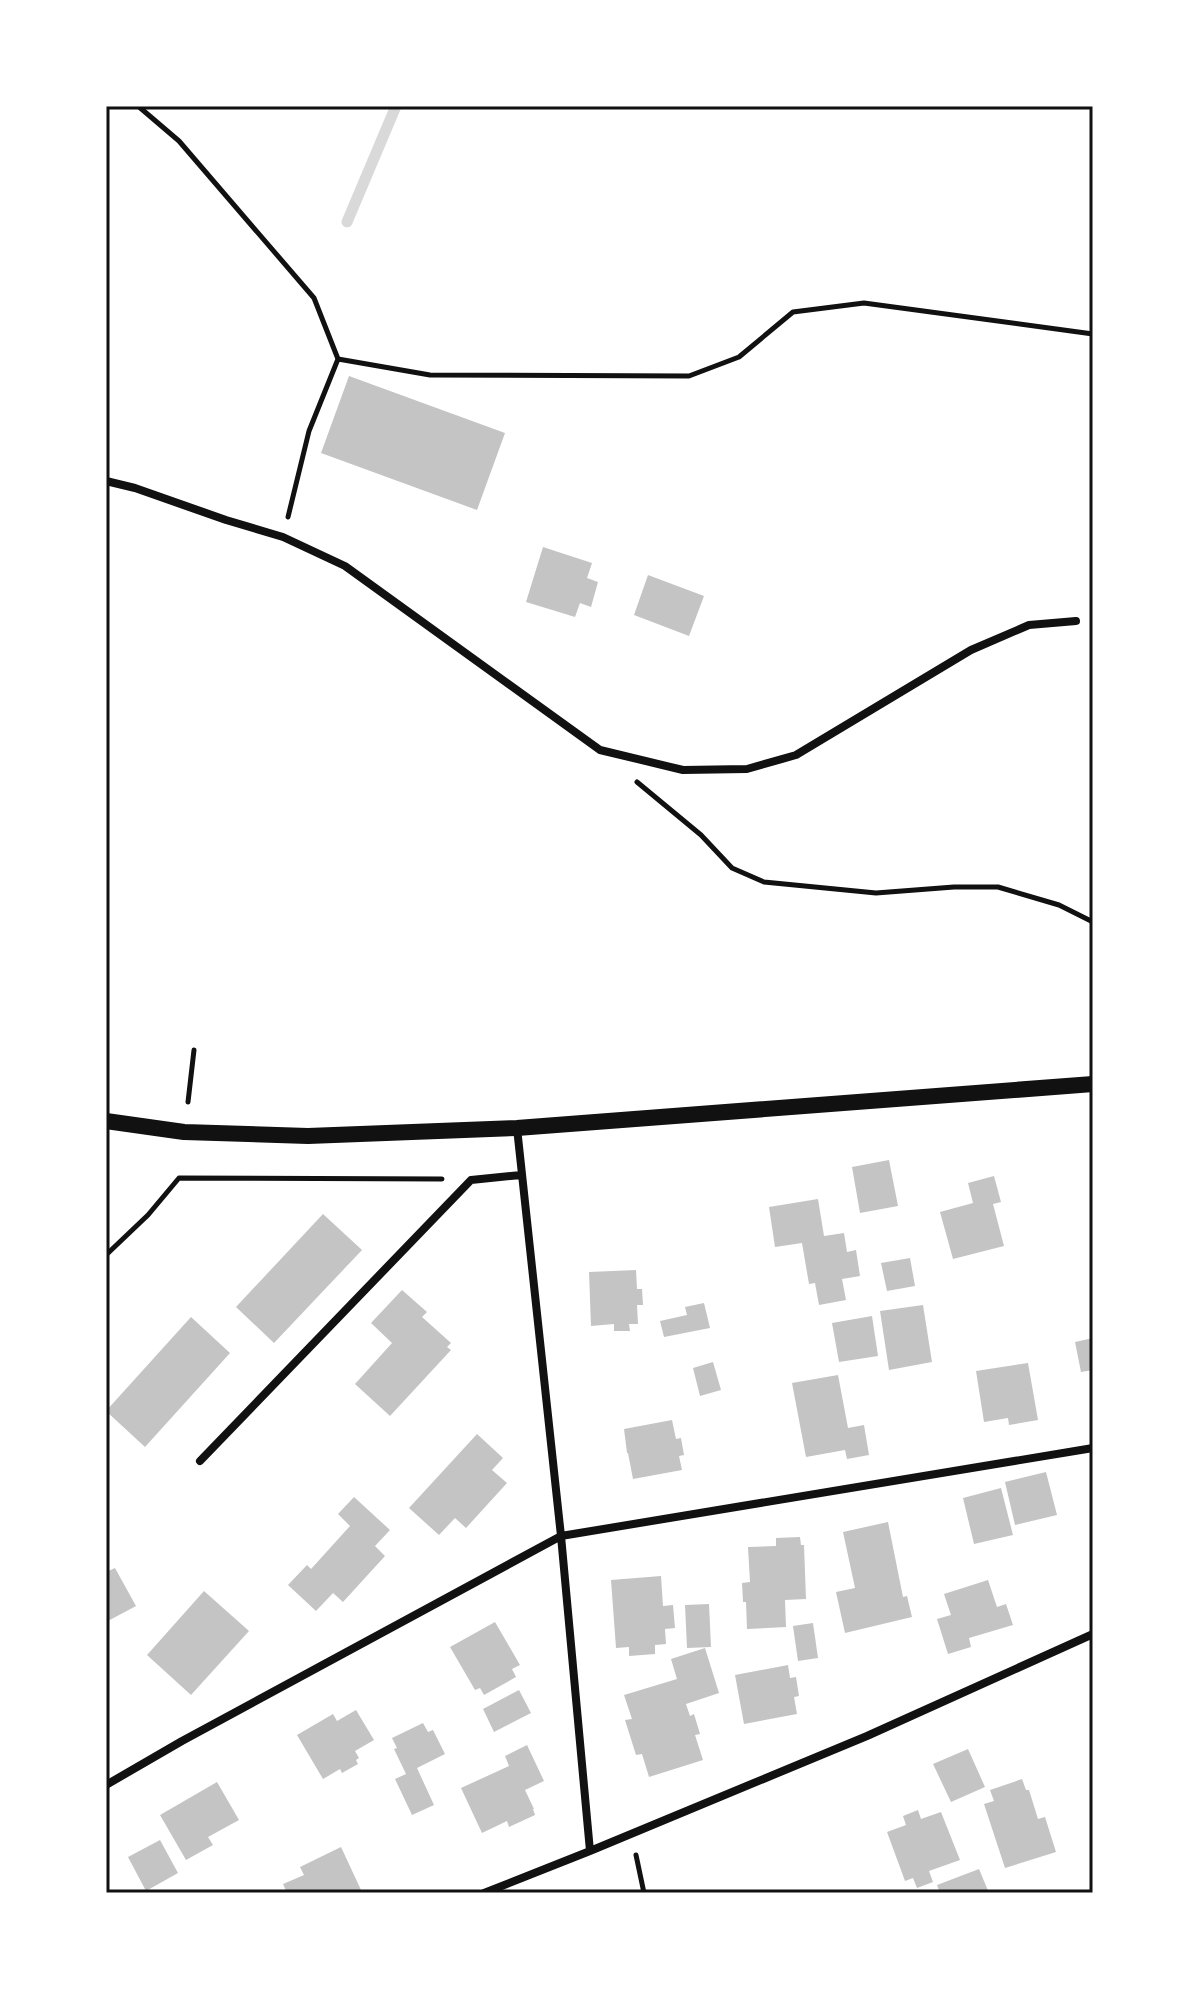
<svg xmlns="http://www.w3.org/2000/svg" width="1199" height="1999" viewBox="0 0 1199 1999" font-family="'DM Sans',sans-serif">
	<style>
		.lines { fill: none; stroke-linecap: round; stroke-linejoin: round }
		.stream { stroke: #d9d9d9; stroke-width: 11 }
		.building { fill: #c4c4c4 }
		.path { stroke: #111; stroke-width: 5 }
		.minor { stroke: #111; stroke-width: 8 }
		.secondary { stroke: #111; stroke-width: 16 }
		.neatline { fill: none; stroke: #111; stroke-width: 3 }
	</style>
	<rect width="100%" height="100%" fill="#fff"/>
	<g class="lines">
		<path class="stream" d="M347,222L396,106"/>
	</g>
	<path class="building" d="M349,376L505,433L477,510L321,453Z
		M543,547L592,563L587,578L598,582L591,607L580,603L575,617L526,602Z
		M648,575L704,596L689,636L634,615Z
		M889,1160L898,1206L860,1213L852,1167Z
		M994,1176L1001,1202L993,1204L1004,1246L953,1259L940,1212L973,1203L968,1183Z
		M818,1199L824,1236L844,1233L847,1252L856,1250L860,1276L842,1279L846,1300L819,1305L815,1283L809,1284L802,1243L775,1247L769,1207Z
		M323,1214L362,1250L274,1343L236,1307Z
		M910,1258L915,1286L887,1291L881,1263Z
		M636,1270L637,1289H642L643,1305H637L638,1324H629L630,1331H614V1324L591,1326L589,1272Z
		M402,1290L427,1312L422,1317L451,1343L447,1347L451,1350L390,1416L355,1384L392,1343L371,1323Z
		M704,1303L710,1328L664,1337L660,1321L687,1315L685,1307Z
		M923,1305L932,1362L889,1370L880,1311Z
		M872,1316L878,1356L839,1362L832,1323Z
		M191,1317L230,1353L145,1447L106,1411Z
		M1093,1338V1370L1081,1372L1075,1342Z
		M713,1362L721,1390L700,1396L693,1368Z
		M1028,1363L1038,1420L1009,1425L1008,1418L984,1422L976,1371Z
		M838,1375L848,1428L864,1425L869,1455L847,1459L845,1450L806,1457L792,1383Z
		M672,1420L676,1439L681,1438L684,1455L679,1456L682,1470L633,1479L628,1453H627L624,1429Z
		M477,1434L503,1458L492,1470L507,1483L466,1528L455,1518L439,1535L409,1508Z
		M1046,1472L1057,1515L1015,1525L1005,1482Z
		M1001,1488L1013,1535L974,1544L963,1498Z
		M354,1497L390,1530L375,1546L385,1556L343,1602L333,1593L316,1611L288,1585L307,1565L311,1569L350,1526L338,1514Z
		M888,1522L903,1597L907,1596L912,1617L845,1633L836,1592L855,1588L843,1532Z
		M800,1537L801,1545H804L806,1599L785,1600L786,1627L747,1629L746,1602H743L742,1583L750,1582L748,1547L776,1546V1538Z
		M115,1568L136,1606L106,1622V1572Z
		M661,1576L663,1606L673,1605L675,1628L665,1629L666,1644L655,1645V1654L629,1656V1647L616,1648L611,1580Z
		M988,1580L997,1607L1006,1604L1013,1625L969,1638L971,1647L948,1654L937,1619L951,1615L944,1594Z
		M204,1591L249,1631L191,1695L147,1655Z
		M709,1604L711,1647L687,1648L685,1605Z
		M495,1622L520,1665L512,1669L516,1677L484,1695L480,1688L475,1690L450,1647Z
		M813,1623L818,1658L798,1661L793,1626Z
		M705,1648L719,1693L686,1704L690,1716L694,1714L700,1734L695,1735L703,1760L649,1777L642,1754L636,1755L625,1720L632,1719L624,1695L677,1679L671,1659Z
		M788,1665L790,1678L796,1677L799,1696L794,1697L797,1714L744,1724L735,1675Z
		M519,1690L531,1713L494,1732L483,1709Z
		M356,1710L374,1740L355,1751L359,1758L356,1760L358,1764L342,1773L340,1769L323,1779L297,1735L333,1714L337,1721Z
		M423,1723L428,1732L433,1730L445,1754L417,1768L434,1805L412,1815L395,1779L406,1774L394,1749L397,1748L392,1738Z
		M527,1745L544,1781L525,1790L534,1809H533L535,1815L509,1827L507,1821L482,1833L461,1788L509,1766L505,1756Z
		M968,1749L985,1787L951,1802L933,1764Z
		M1022,1779L1026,1790H1029L1038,1819L1045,1817L1056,1852L1005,1868L984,1804L994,1801L990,1790Z
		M217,1782L239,1820L208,1837L213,1845L186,1860L160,1815Z
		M918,1810L921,1819L941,1812L960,1860L929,1871L933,1882L917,1888L913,1878L905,1881L887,1832L906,1825L903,1816Z
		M160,1840L178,1873L146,1891L128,1857Z
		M341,1847L361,1890L354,1893H287L283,1884L304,1875L300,1867Z
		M979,1869L989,1893H940L937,1885Z"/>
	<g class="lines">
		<path class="path" d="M138,106L179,141L314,298L338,359L309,431L288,517
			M338,359L430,375L689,376L739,357L793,312L864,303L1093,334
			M637,782L701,835L732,868L764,882L876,893L954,887H998L1059,905L1093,922
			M188,1102L194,1050
			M106,1255L148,1215L179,1178L442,1179
			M636,1855L644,1893"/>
		<path class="minor" d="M106,481L135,488L226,520L283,537L345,566L600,750L683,770L747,769L796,755L971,650L1029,625L1076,621
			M517,1128L561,1536L590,1851
			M200,1461L471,1180L521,1175
			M106,1785L182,1741L561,1536L1093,1448
			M484,1893L590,1851L867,1736L1093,1634"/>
		<path class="secondary" d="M106,1121L184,1132L308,1136L517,1128L1093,1084"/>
	</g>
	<rect width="1199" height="1999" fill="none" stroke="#ffffff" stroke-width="216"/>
	<rect x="108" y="108" width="983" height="1783" class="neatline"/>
</svg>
